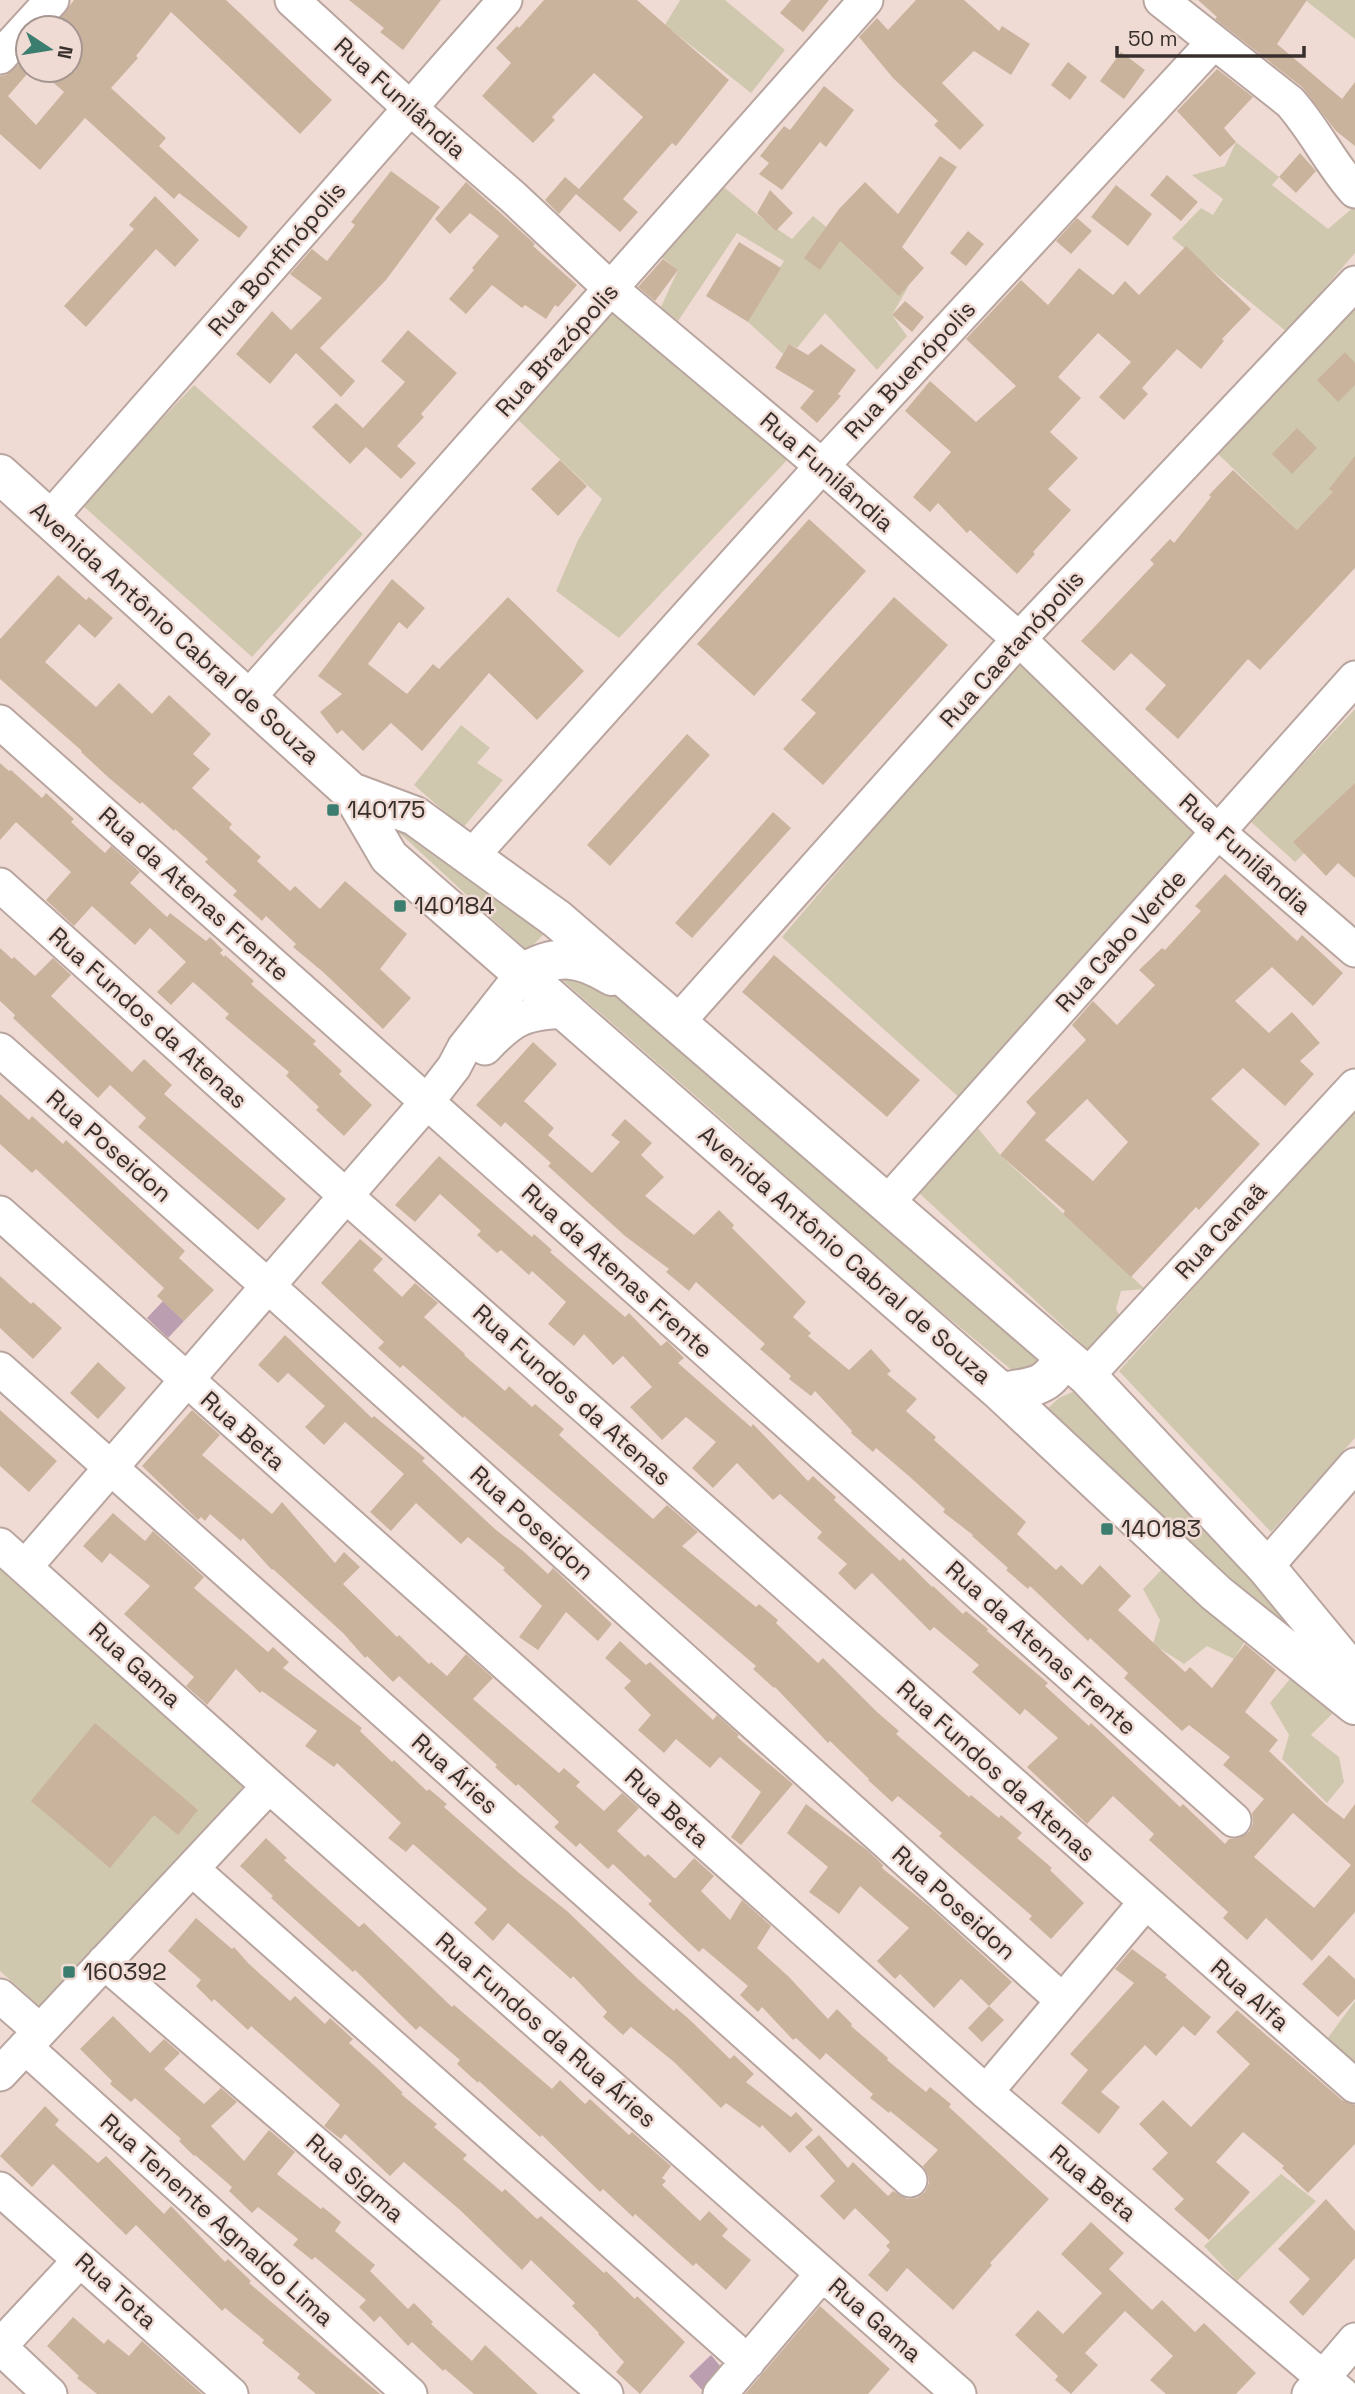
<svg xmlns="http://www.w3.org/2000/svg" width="1355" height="2394" viewBox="0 0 1355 2394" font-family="'Space Grotesk',sans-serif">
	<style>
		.green { fill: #cfc8ae }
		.water { fill: #bb9eaf }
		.building { fill: #cab39d; fill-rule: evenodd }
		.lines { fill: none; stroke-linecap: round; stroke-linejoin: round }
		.minor-casing { stroke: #b9a59f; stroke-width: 37 }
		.major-casing { stroke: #b9a59f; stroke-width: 42 }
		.minor { stroke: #fff; stroke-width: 33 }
		.major { stroke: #fff; stroke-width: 38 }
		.poi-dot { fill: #3b7d6e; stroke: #f0dbd4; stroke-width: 2.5 }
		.labels { text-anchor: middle; stroke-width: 5; stroke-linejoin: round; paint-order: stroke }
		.street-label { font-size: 24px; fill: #372f2c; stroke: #f0dbd4 }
		.poi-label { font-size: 24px; fill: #372f2c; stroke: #f0dbd4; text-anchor: start }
	</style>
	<rect width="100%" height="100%" fill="#f0dbd4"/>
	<path class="green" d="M680,0H725L785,50L751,93L665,25Z
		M1305,0H1355V39Z
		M1236,142L1279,177L1272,185L1328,229L1355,206V253L1287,332L1172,238L1201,208L1213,215L1223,199L1192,175L1225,166Z
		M719,183L764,220L792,239L813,216L845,242L859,259L884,282L893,273L908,287L892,315L907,336L877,370L825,313L797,348L789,344L783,354L748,322L784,261L737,233L678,321L661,307L678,270L655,252Z
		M612,302L789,458L619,638L556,591L578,540L602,499L516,418Z
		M1355,303V472L1298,531L1215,451Z
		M194,385L363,534L252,657L81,504Z
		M1022,655L1201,834L962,1100L782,937Z
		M1355,709V805L1295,862L1250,821Z
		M461,725L490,748L477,763L503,780L463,828L414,785Z
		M377,812L545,933L527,951Z
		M552,971L628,999L1039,1359L1036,1371L1019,1376L834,1223L731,1127Z
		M1355,1109V1438L1271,1532L1119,1371Z
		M977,1127L1000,1155L1145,1289L1121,1291L1116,1309L1122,1320L1094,1355L918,1192Z
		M1077,1390L1177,1490L1355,1694L1046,1410L1059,1398Z
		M1168,1563L1248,1636L1234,1659L1207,1646L1184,1664L1153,1644L1160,1620L1143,1589Z
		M0,1565L247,1782L43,2009L0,1971Z
		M1294,1674L1335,1711L1311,1735L1339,1757L1344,1782L1327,1803L1282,1759L1289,1735L1270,1703Z
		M1355,2001V2062L1327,2039Z
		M1281,2174L1316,2201L1237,2281L1204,2246Z"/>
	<path class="water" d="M163,1301L184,1321L168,1338L147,1318Z
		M711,2355L721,2367L702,2390L689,2376Z"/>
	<path class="building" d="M74,0H226L332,100L300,134L171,12L136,56L138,58L111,88L166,138L159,146L248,227L239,238L179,193L174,199L85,118L40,170L0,134V76L6,75L19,64L28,73L8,96L36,125L64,92L39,70H70V28H53Z
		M349,0H441L403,50L380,32L384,28Z
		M544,0H637L729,80L676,146L672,143L623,199L638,212L620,232L576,194L559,214L545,200L565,177L579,189L643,117L594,73L552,117L555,120L533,143L482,96L511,63L496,48L517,26L519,28Z
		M791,0H829L803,32L780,13Z
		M916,0H964L999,31L1002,26L1030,44L1011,75L974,51L942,83L984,125L960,150L934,125L938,121L893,78L859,37L877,18L888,30Z
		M1198,0H1307L1277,44L1342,99L1355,82V146L1336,131L1302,87L1215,19L1217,17Z
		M1121,52L1145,70L1124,99L1100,81Z
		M1068,62L1087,77L1070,100L1051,85Z
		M1217,69L1253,97L1224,128L1236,142L1220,157L1177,111Z
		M824,86L854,110L826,147L820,142L782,190L759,174L769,163L760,156L784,126L790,130Z
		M1300,153L1316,171L1296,193L1279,177Z
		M940,156L957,167L902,247L924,268L899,296L840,241L820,270L804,258L839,209L865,182L898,214Z
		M391,171L440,207L386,280L320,348L355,381L341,397L296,353L270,384L236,354L272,311L291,330L322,298L290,274L312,249L327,261L355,225L351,222Z
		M1167,175L1198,202L1181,221L1150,195Z
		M466,182L535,244L533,246L577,285L558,307L555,305L546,319L525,305L522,308L492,285L466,314L449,299L474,270L472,268L499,236L470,213L450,234L435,219Z
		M1116,185L1152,214L1128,246L1091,217Z
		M770,190L793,213L776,231L757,213Z
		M155,196L199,240L175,267L156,249L86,327L64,306L134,229L129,225Z
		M1077,218L1092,231L1071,254L1056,241Z
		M968,231L984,244L966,266L950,253Z
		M739,242L781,268L748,322L706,296Z
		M1186,246L1251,309L1222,339L1224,341L1201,369L1177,349L1142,388L1148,394L1124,420L1099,397L1131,362L1098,333L1058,377L1081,398L1050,432L1078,458L1048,489L1071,510L1033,552L1035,554L1017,574L970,530L967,533L938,503L930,512L913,497L951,452L905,411L930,381L976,422L1016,386L966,339L1021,280L1048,305L1079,268L1113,295L1125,281L1139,295Z
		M663,259L678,270L655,301L638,287Z
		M905,301L924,317L912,332L892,315Z
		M408,330L457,373L421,414L424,417L397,446L416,463L401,479L366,447L350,464L312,427L336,403L363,428L405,382L381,361Z
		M789,344L808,355L821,344L856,370L838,394L841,396L817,423L800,408L814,391L775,368Z
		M1345,352L1355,363V385L1338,402L1317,380Z
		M1297,428L1317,448L1292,474L1272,454Z
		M1355,456V568L1260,670L1248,659L1178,739L1145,709L1166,685L1131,653L1114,671L1081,641L1154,564L1150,560L1170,539L1174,543L1211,497L1209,495L1233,470L1297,530L1333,492L1329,489Z
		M560,460L587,486L558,516L531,489Z
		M809,519L866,571L754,696L697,644Z
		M58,575L86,600L89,597L113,618L95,638L79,624L45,662L96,707L119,683L152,714L169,695L211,734L193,754L210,769L192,788L232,824L229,828L261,857L257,861L290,891L295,886L320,909L345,881L407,934L380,969L411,998L383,1029L323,972L293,947L296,944L266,916L262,921L233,895L237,891L205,862L208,859L175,829L174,831L142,802L140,804L109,778L81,752L82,751L0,679V639Z
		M392,579L425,608L407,629L399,622L368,664L407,694L433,664L439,669L508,597L584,671L537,720L489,673L422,751L391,723L363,751L342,730L337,734L320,712L342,694L318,676Z
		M894,597L948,645L823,785L783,749L816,713L801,700Z
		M687,734L710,755L610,866L587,845Z
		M0,763L9,771L11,770L42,798L46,793L74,819L71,822L105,853L111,846L140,872L130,883L167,917L170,913L206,941L210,937L223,950L220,953L224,957L225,955L254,981L251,984L316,1041L313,1044L342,1071L339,1074L372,1105L344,1136L316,1110L319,1107L286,1076L289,1072L225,1018L229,1014L193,982L171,1005L157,992L186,962L150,928L135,945L92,906L74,926L46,900L71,872L16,822L0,840Z
		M1355,783V878L1338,863L1326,876L1293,842Z
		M773,812L791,828L692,938L675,923Z
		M1225,874L1297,941L1302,935L1343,973L1313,1006L1272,967L1235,1001L1269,1033L1292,1012L1320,1043L1300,1061L1314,1074L1285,1106L1243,1068L1211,1099L1260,1144L1199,1210L1196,1207L1131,1277L1063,1214L1065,1211L1000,1155L1036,1113L1026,1102L1086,1040L1072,1025L1093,1001L1117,1025L1155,985L1139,970L1162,948L1165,950L1201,911L1195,906ZM1087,1099L1128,1142L1093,1181L1045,1140Z
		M0,948L12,959L14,957L35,976L53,958L71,975L51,996L132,1072L144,1059L172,1085L164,1094L286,1199L258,1230L138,1127L146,1118L110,1085L98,1098L13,1018L15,1015L0,1001Z
		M774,955L920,1080L887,1117L742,992Z
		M533,1042L557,1064L524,1101L554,1128L548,1135L592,1173L620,1142L611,1135L625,1119L652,1143L641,1155L664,1177L645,1196L694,1235L719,1210L734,1225L732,1228L806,1302L793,1317L811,1333L808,1336L849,1370L871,1349L891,1371L887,1374L917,1399L906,1411L936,1437L934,1440L1026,1522L1017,1534L1056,1570L1061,1565L1082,1585L1100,1565L1131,1596L1118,1610L1185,1672L1190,1667L1212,1688L1245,1644L1276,1670L1245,1712L1278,1740L1269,1751L1326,1805L1344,1819L1355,1804V1912L1312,1961L1266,1918L1247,1940L1223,1918L1228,1912L1149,1840L1154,1834L1113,1796L1087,1824L1027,1767L1058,1738L1025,1709L1020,1715L972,1672L979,1665L934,1627L930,1631L872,1573L855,1590L838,1573L847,1564L817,1538L822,1532L780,1494L773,1500L737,1463L713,1488L692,1468L716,1442L686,1417L662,1440L630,1407L652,1387L623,1356L613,1365L584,1334L574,1346L548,1324L566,1302L532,1271L529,1275L501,1250L497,1253L477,1235L481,1231L440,1194L415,1222L395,1205L439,1156L532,1237L534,1234L552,1250L550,1252L625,1317L629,1313L661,1346L667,1341L684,1358L678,1363L751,1427L753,1424L808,1481L813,1476L836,1497L834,1500L900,1561L903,1558L932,1587L933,1586L963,1614L966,1611L988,1629L987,1631L1048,1683L1045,1686L1089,1726L1091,1723L1180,1807L1183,1804L1225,1844L1229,1839L1239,1838L1249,1832L1253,1823L1252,1813L1264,1799L1223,1765L1230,1757L1189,1725L1182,1731L1124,1678L1128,1673L1090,1638L1088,1641L1030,1586L1028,1589L1006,1570L1008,1568L972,1536L973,1535L943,1512L945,1509L910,1477L876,1448L873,1452L851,1433L852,1431L815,1391L811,1396L789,1379L791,1376L760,1349L765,1344L696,1282L689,1291L666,1272L669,1269L625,1236L548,1166L551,1163L505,1122L501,1127L476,1105ZM1293,1813L1351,1865L1314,1908L1254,1857Z
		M0,1094L29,1120L32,1116L63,1144L66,1140L185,1251L179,1258L214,1290L184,1321L157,1296L164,1288L36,1169L32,1173L0,1144Z
		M360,1239L383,1259L373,1270L402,1297L415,1283L438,1303L424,1317L465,1354L464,1355L505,1391L509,1386L532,1407L535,1404L564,1429L559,1435L653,1519L667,1505L698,1532L682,1546L756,1607L759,1604L778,1620L776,1623L818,1663L823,1658L877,1712L899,1731L896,1734L969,1797L971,1795L999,1818L1001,1815L1022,1833L1017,1838L1052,1868L1050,1870L1084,1903L1051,1939L1029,1919L1032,1916L939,1836L942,1833L898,1796L892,1802L868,1780L869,1779L830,1741L828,1743L775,1687L774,1688L753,1669L756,1666L464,1416L463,1418L403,1365L400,1368L378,1348L384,1342L321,1283Z
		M0,1276L31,1304L33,1302L62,1328L33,1359L0,1328Z
		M285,1335L372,1418L374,1416L425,1458L422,1461L496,1530L522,1550L548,1574L553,1568L612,1624L598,1641L566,1612L538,1650L519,1637L542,1606L503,1570L505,1568L468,1537L461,1544L416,1503L391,1531L370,1512L404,1474L345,1422L324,1445L305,1427L325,1406L288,1373L278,1383L258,1365Z
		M98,1362L126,1388L98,1419L70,1393Z
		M0,1410L57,1461L29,1492L0,1466Z
		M192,1410L220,1435L202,1455L272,1514L282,1502L335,1563L344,1552L360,1567L343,1584L397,1637L399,1635L429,1664L431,1662L447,1676L466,1654L493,1678L473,1699L559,1773L564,1768L580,1782L576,1786L604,1811L622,1793L639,1808L617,1831L645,1857L648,1854L674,1878H676L694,1858L714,1876L701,1891L730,1920L742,1900L771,1926L757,1948L789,1977L828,2019L837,2009L852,2024L851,2026L888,2058L887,2060L926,2092L930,2087L951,2104L949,2107L1049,2199L990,2263L992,2265L953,2310L907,2268L887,2292L868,2275L890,2250L886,2246L890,2242L855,2208L844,2220L820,2196L835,2181L805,2147L819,2135L848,2168L853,2162L888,2196L893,2191L907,2199L917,2198L925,2192L929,2183L928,2175L923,2166L938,2150L890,2111L889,2113L870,2098L873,2094L826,2053L820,2060L796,2038L793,2040L762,2007L758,2012L740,1995L748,1986L703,1948L699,1952L648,1904L652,1901L613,1864L608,1869L580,1843L576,1847L554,1827L559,1822L518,1784L516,1786L495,1767L497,1765L399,1676L393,1682L367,1656L365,1658L344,1634L273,1569L272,1570L243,1538L241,1541L210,1514L205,1521L201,1517L198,1520L142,1466Z
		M113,1513L145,1541L153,1531L204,1577L194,1588L268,1652L273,1647L289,1662L283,1668L362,1728L360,1731L392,1762L394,1760L427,1791L429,1789L447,1804L444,1807L519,1873L567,1911L638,1979L674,2011L676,2008L690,2020L730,2059L734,2055L754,2074L746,2082L791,2117L796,2112L813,2130L790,2153L762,2125L760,2128L726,2103L721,2108L674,2062L631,2027L623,2035L603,2017L607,2012L573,1976L571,1979L508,1923L493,1941L474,1923L487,1909L413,1844L406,1852L388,1838L401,1823L337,1763L334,1767L305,1746L317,1731L262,1691L260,1693L236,1669L207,1705L203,1701L186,1686L194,1677L124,1614L150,1586L110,1553L102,1563L83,1546Z
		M620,1641L646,1665L650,1662L713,1720L717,1715L739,1735L737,1737L793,1784L741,1845L731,1837L761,1792L720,1757L710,1768L676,1739L664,1753L638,1730L651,1715L624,1688L631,1681L605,1658Z
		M95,1723L198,1810L178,1835L154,1815L110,1868L31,1801Z
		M806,1804L867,1850L883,1865L882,1868L930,1907L1012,1982L989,2006L961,1979L934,2008L900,1974L895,1979L877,1961L909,1928L860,1886L839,1914L809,1892L828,1867L787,1833Z
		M266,1838L287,1858L284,1860L359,1927L364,1923L452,2007L454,2005L552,2089L560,2080L585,2104L590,2099L629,2135L632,2132L671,2166L662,2178L666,2181L662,2185L700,2221L709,2211L728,2229L722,2236L751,2260L726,2290L696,2263L693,2266L635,2214L633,2217L603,2189L600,2192L542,2135L540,2137L479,2081L478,2083L457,2064L460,2060L420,2026L416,2030L355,1970L353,1972L271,1898L273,1896L240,1866Z
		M196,1918L232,1949L234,1947L249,1964L290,2001L295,1996L325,2024L330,2018L353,2039L349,2043L377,2068L403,2093L401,2094L437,2124L434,2127L467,2155L463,2159L502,2192L505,2189L537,2219L541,2216L604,2273L606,2271L635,2299L637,2296L685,2342L640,2394L616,2372L624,2362L598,2334L599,2333L572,2306L575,2303L531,2260L522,2270L460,2210L404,2162L390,2176L345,2134L341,2139L324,2126L340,2105L251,2026L248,2030L214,1999L212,2002L196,1986L201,1980L168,1951Z
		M1132,1949L1167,1975L1165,1977L1211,2017L1195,2036L1183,2026L1156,2056L1145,2045L1101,2092L1120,2107L1099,2134L1061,2103L1088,2070L1070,2054L1134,1983L1115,1969Z
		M1329,1955L1355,1979V1999L1338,2017L1302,1984Z
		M989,2006L1004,2020L982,2042L968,2028Z
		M1237,2010L1342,2100L1355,2105V2144L1308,2193L1282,2168L1284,2166L1243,2132L1216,2162L1250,2192L1209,2240L1174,2209L1184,2199L1152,2169L1168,2153L1139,2124L1163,2100L1191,2127L1250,2064L1216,2032Z
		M113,2016L150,2053L164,2039L180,2053L164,2069L204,2104L221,2088L237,2102L211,2126L244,2161L269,2130L295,2152L277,2174L321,2209L323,2207L341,2222L335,2231L375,2265L370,2271L408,2309L414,2303L433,2322L431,2324L472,2361L485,2345L538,2394H474L445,2369L443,2371L412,2342L408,2346L380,2316L374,2322L359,2307L366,2300L315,2257L312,2260L293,2245L298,2239L258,2207L252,2213L229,2191L232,2187L195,2155L194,2156L179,2141L181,2139L135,2098L131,2102L110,2084L112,2081L80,2049Z
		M45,2106L59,2120L55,2125L98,2163L106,2156L164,2214L171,2206L225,2262L228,2259L251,2281L249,2283L380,2394H316L297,2378L300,2374L262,2343L264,2340L225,2308L222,2311L136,2225L126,2235L53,2164L32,2187L0,2156Z
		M1326,2199L1355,2231V2258L1303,2316L1289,2302L1310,2279L1278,2249Z
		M1091,2222L1124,2253L1109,2269L1152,2310L1162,2300L1195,2332L1204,2323L1256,2373L1236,2394H1166L1150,2380L1173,2356L1125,2311L1085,2353L1098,2365L1071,2394L1055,2380L1058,2376L1015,2335L1038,2310L1063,2334L1102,2293L1061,2254Z
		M820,2306L890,2369L868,2394H745Z
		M73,2317L104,2344L108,2339L129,2356L142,2341L202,2394H97L77,2378L79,2376L47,2346Z"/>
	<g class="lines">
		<g class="minor-casing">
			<path id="minor" d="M292,0L410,108L513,197L611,289L822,466L1019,639L1218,832L1355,950
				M1161,0L1290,102C1315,130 1330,163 1355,191
				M0,57L52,0
				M50,518L505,0
				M247,699L866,0
				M0,722L1234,1820
				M471,857L822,466L1213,43
				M0,885L346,1196L1355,2086
				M677,1023L1019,639L1355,283
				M485,1048C513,1018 524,1013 565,1011
				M0,1050L268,1286L1062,2000
				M887,1203L1355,678
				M0,1213L986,2092L1342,2394
				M0,1369L910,2180
				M1087,1376L1355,1086
				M0,1545L269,1786L959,2394
				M25,1567L427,1102L454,1067L464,1048L523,973
				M1266,1567L1355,1465
				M192,1869L748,2362
				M104,1962L606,2394
				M0,1996L40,2031
				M25,2047L410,2394
				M0,2074L269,1786
				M986,2092L1145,1903
				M0,2189L231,2394
				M0,2346L80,2260
				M0,2347L50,2394
				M720,2394L822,2274
				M1309,2394L1355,2340"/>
		</g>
		<g class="major-casing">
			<path id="major" d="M0,474L351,792L389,857L1001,1392L1216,1593L1355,1705
				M351,792L415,816L557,919L1087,1376L1266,1567L1355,1675
				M523,973C555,953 580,956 612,976
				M1001,1392C1032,1387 1050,1388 1063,1356"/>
		</g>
		<use href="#minor" class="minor"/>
		<use href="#major" class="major"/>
	</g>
	<g class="poi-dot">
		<rect x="326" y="803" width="14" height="14" rx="3.5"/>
		<rect x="393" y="899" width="14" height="14" rx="3.5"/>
		<rect x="1100" y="1522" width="14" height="14" rx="3.5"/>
		<rect x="62" y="1965" width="14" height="14" rx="3.5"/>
	</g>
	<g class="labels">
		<g class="street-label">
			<text transform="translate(400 98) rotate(42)" y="8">Rua Funilândia</text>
			<text transform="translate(277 259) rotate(-49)" y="8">Rua Bonfinópolis</text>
			<text transform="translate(557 350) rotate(-48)" y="8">Rua Brazópolis</text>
			<text transform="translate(910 370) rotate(-47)" y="8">Rua Buenópolis</text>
			<text transform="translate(827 472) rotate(41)" y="8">Rua Funilândia</text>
			<text transform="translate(175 633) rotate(42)" y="8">Avenida Antônio Cabral de Souza</text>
			<text transform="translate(1012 649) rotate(-48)" y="8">Rua Caetanópolis</text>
			<text transform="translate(1245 854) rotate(42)" y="8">Rua Funilândia</text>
			<text transform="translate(194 894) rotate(42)" y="8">Rua da Atenas Frente</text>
			<text transform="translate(1121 941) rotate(-48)" y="8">Rua Cabo Verde</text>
			<text transform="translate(148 1018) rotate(42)" y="8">Rua Fundos da Atenas</text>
			<text transform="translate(109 1146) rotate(41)" y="8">Rua Poseidon</text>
			<text transform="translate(1221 1231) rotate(-47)" y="8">Rua Canaã</text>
			<text transform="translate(845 1255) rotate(41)" y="8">Avenida Antônio Cabral de Souza</text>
			<text transform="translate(617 1271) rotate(42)" y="8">Rua da Atenas Frente</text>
			<text transform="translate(572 1395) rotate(42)" y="8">Rua Fundos da Atenas</text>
			<text transform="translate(243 1431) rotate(42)" y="8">Rua Beta</text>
			<text transform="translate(532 1523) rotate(42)" y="8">Rua Poseidon</text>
			<text transform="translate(1041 1648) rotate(42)" y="8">Rua da Atenas Frente</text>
			<text transform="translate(135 1665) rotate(42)" y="8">Rua Gama</text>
			<text transform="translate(996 1771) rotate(42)" y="8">Rua Fundos da Atenas</text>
			<text transform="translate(455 1774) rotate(42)" y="8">Rua Áries</text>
			<text transform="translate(667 1808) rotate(42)" y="8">Rua Beta</text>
			<text transform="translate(954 1903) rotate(42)" y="8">Rua Poseidon</text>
			<text transform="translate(1250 1995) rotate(41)" y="8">Rua Alfa</text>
			<text transform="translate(546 2030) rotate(41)" y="8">Rua Fundos da Rua Áries</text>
			<text transform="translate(355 2178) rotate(41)" y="8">Rua Sigma</text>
			<text transform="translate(1093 2183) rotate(40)" y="8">Rua Beta</text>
			<text transform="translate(217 2220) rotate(42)" y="8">Rua Tenente Agnaldo Lima</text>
			<text transform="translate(116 2291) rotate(42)" y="8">Rua Tota</text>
			<text transform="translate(875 2320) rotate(41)" y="8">Rua Gama</text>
		</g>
		<g class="poi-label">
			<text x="347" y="818">140175</text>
			<text x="414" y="914">140184</text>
			<text x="1121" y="1537">140183</text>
			<text x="83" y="1980">160392</text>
		</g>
	</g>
	<g transform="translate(49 49) rotate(102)"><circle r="33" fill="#f0dbd4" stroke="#a69691" stroke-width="2"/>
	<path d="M0-5L12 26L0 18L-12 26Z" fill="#3b7d6e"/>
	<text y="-10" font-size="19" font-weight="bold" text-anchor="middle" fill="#372f2c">N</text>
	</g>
	<path d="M1117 46v10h187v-10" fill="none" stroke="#372f2c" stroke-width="3.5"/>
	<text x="1128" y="46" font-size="21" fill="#372f2c" stroke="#f0dbd4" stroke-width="5" paint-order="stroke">50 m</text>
</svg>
